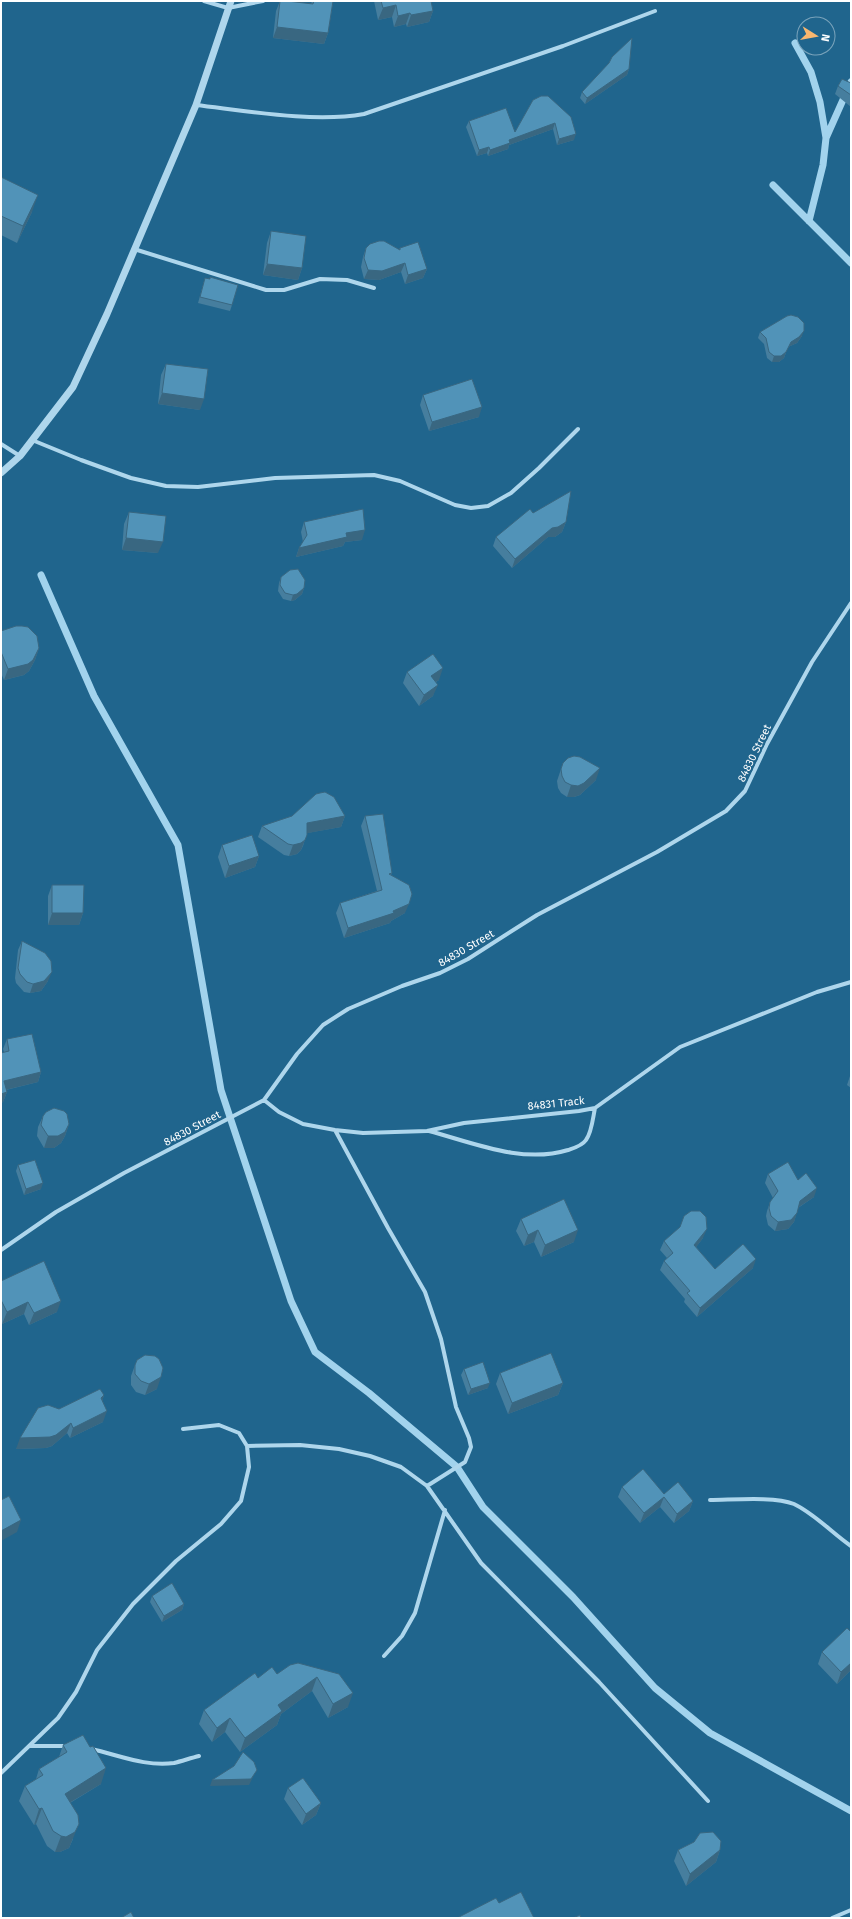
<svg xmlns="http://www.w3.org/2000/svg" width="852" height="1919" viewBox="0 0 852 1919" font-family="'Fira Sans',sans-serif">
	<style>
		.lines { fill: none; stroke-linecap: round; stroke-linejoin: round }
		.stream { stroke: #a2d3ed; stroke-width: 7 }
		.minor { stroke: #aed6ec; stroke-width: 4 }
		.tertiary { stroke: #aed6ec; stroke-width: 7 }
		.wall { fill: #467e9e }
		.shaded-wall { fill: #396781 }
		.building { fill: #5193b8; stroke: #396781 }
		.labels { text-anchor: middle; stroke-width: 4; stroke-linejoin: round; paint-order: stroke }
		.street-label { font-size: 11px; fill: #fff; stroke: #20658d }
	</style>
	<rect width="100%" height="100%" fill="#20658d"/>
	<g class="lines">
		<path class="stream" d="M795,43L811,72L820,102L826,138L823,165L809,221
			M826,138L851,82
			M773,185L851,263
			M41,575L94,696L178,845L221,1090L291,1301L315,1352L369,1393L457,1467L483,1507L573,1597L655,1688L710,1733L851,1811"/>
		<path class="minor" d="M204,1L228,8L263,1
			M196,105C247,111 314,123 364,114L563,46L655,11
			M134,249L266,290H284L320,279L347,280L374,288
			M32,440L81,460L131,478L166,486L198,487L275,478L374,475L400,481L455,505L471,508L488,506L511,493L539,468L578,429
			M1,444L20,456
			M264,1100L279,1112L303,1124L335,1130L363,1133L427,1131L464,1123L579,1111L595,1108L680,1047L817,992L851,982
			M335,1130L388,1228L425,1292L441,1339L456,1407L469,1438L471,1447L465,1462L427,1486
			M429,1131C474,1143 522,1164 568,1150C574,1148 582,1146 586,1140C592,1132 593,1117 595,1108
			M1,1250L56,1212L124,1173L264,1100L297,1054L323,1025L348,1009L402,986L440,973L468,959L537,915L657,852L726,811L745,791L767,744L812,662L851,603
			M247,1446L300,1445L339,1449L370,1456L401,1467L427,1486L481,1563L599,1682L708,1801
			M710,1500C732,1500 774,1496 794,1504C815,1514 832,1533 851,1546
			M384,1656L402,1636L415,1613L445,1510
			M31,1746H68
			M91,1749C119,1755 145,1767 174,1763C182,1761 191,1758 199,1756
			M1,1773L58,1718L76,1692L97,1650L133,1604L176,1561L221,1524L241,1501L249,1467L247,1446L239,1433L219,1425L183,1429
			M832,1918L851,1910"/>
		<path class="tertiary" d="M1,473L20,456L73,387L107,314L196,105L231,1"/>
	</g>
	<path class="wall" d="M280,1L311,4L312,1H333L328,33L324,44L273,38L276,11Z
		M374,1H431L433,11L429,22L407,27L406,24L394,27L392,17L378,20Z
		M629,69L627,75L585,104L580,98L582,92Z
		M851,83V107L835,94L838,86Z
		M533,100L574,140L557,145L553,129L509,145L508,149L488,156L487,153L477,156L466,127L469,121L515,132Z
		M1,177L32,212L17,243L1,235Z
		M271,231L302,268L298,280L263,275L267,243Z
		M366,248L399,249L400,248L427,269L423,278L405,284L401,272L379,280L364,279L361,267L363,257Z
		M205,278L209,279L232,305L230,311L198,303Z
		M760,332L802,336L797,343L788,347L784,358L779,362H772L767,358L764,344L758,338Z
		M166,364L200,410L158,404L161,375Z
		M423,395L479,417L429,431L420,405Z
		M129,512L158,553L122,550L124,524Z
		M533,513L566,522L562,532L555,537H548L512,568L493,546L496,537Z
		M304,522L362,540L345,542L343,546L296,557L299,548L303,542L301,532Z
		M281,577L304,588L302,594L295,600L291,601L283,599L278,591L279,583Z
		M1,631L39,648L35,660L29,671L24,675L4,680L1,673Z
		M407,672L439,680L436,682L433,696L419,706L403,683Z
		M563,763L596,780L580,795L574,797H567L561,793L558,788L557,781Z
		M345,816L341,827L307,833L303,846L301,850L297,854L289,856L284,855L258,837L262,826Z
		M365,816L392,873L391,875L405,913L391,921L390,923L344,938L336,913L340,903L377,891L361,826Z
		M222,845L259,856L255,867L225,878L218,857Z
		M52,885L83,913L79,925H48V896Z
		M22,941L48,981L41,991L30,993L24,992L16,983L15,978L18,950Z
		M7,1039L41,1072L38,1082L6,1090L7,1092L3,1102L1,1103V1053L4,1052L3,1049Z
		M851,1073V1088L847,1085Z
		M43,1116L69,1124L65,1136L61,1143L54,1148H44L37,1136L38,1127Z
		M18,1165L41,1189L24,1195L16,1171Z
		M768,1174L798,1180L814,1197L798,1208L794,1222L788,1229L775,1231L768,1225L766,1216L767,1211L770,1202L773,1198L765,1183Z
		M521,1219L574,1242L541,1257L534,1242L524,1246L516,1231Z
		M703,1238L696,1247L715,1269L753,1268L697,1317L684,1302L685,1299L660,1270L664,1261L667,1258L660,1250L664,1241Z
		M1,1281L57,1312L29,1325L24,1314L2,1324L1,1321Z
		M135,1365L157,1389L145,1395L136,1392L131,1385V1376Z
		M464,1369L488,1388L468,1395L461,1375Z
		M500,1373L563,1383L558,1395L508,1414L496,1384Z
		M104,1395L102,1401L103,1422L70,1438L67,1433L52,1446L46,1448L16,1449L59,1409Z
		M622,1487L664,1494L693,1501L689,1511L674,1523L660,1507L640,1523L618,1497Z
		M152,1596L184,1604L182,1610L162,1622L150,1602Z
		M822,1652L851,1670L837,1684L818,1664Z
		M277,1674H339L348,1707L328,1718L312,1691L281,1714L277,1725L240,1752L225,1732L212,1742L199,1724L204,1710L258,1678Z
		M63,1745L101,1784L70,1803L73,1839L69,1848L60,1852H55L47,1846L36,1824L34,1825L19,1801L25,1786L36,1779L39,1769L59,1757Z
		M288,1788L321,1803L316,1815L302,1825L284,1799Z
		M694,1842L720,1850L716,1862L686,1886L674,1861L678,1850Z"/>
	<path class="shaded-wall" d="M396,5L392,17L378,20L383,8Z
		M433,11L429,22L407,27L411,15Z
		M410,13L406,24L394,27L398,16Z
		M277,27L328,33L324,44L273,38Z
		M629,69L627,75L585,104L587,98Z
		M555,123L553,129L509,145L508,149L488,156L490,150L509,140Z
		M576,134L574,140L557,145L559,139Z
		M489,147L487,153L477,156L479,150Z
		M38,195L32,212L17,243L23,226Z
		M405,263L401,272L379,280L364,279L368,270Z
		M267,264L302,268L298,280L263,275Z
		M427,269L423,278L405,284L408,275Z
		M804,331L802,336L797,343L788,347L784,358L779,362H772L774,356Z
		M162,393L204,399L200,410L158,404Z
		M482,407L479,417L429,431L432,422Z
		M566,522L562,532L555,537H548L512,568L515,559L552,528Z
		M365,530L362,540L345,542L343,546L296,557L299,548L346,533Z
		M126,538L163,542L158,553L122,550Z
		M304,588L302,594L295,600L291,601L293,595Z
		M39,648L35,660L29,671L24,675L4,680L8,669Z
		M443,668L439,680L427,687L431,676Z
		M438,685L433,696L419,706L424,695Z
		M600,768L596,780L580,795L574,797H567L571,785Z
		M345,816L341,827L303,834L307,823Z
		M307,835L301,850L297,854L289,856L293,845Z
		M259,856L255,867L225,878L229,866Z
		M409,904L405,913L391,921L390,923L344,938L348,928L393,911Z
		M52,913H83L79,925H48Z
		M52,972L48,981L41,991L30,993L33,984Z
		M41,1072L38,1082L1,1091L4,1081Z
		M7,1092L3,1102L1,1103V1094Z
		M69,1124L65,1136L61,1143L54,1148H44L48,1136Z
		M43,1183L41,1189L24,1195L26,1189Z
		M817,1188L814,1197L796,1209L800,1201Z
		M797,1213L794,1222L788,1229L775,1231L778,1222Z
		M707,1229L703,1238L691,1254L694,1245Z
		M538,1230L534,1242L524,1246L528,1235Z
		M578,1230L574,1242L541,1257L545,1245Z
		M756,1259L753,1268L697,1317L700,1308Z
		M61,1301L57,1312L29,1325L34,1313Z
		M28,1302L24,1314L2,1324L7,1312Z
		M161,1377L157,1389L145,1395L149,1384Z
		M490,1383L488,1388L468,1395L471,1389Z
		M563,1383L558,1395L508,1414L512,1403Z
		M104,1395L101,1406V1398Z
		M107,1411L103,1422L70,1438L73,1428Z
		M71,1423L67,1433L52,1446L46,1448L16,1449L20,1438Z
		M664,1497L660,1507L640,1523L644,1513Z
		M693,1501L689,1511L674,1523L677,1514Z
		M21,1520L17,1532L1,1541V1531Z
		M184,1604L182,1610L162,1622L164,1616Z
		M851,1663V1670L837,1684L841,1672Z
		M317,1677L312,1691L281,1714L277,1725L240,1752L245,1738L278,1705Z
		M353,1693L348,1707L328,1718L333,1704Z
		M230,1718L225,1732L212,1742L217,1728Z
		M106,1768L101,1784L59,1809L65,1794Z
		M257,1770L254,1775L249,1785L210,1786L212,1780Z
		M321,1803L316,1815L302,1825L306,1814Z
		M42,1808L36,1824L34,1825L39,1809Z
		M79,1824L69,1848L60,1852H55L61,1836Z
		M720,1850L716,1862L686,1886L690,1874Z"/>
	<path class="building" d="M280,1H287L313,4L314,1H333L328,33L277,27Z
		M381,1H431L433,11L411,15L410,13L398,16L396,5L383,8Z
		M632,38L629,69L587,98L582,92L609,63L612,57Z
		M842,79L851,83V95L838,86Z
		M541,96H548L571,117L576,134L559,139L555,123L509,140L510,143L490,150L489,147L479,150L469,121L506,108L515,132L533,100Z
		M1,177L38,195L23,226L1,216Z
		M271,231L306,236L302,268L267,264Z
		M379,241H384L400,250V248L418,242L427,269L408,275L405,263L382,271L368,270L364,258L366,248L370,244Z
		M210,277L238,285L232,305L200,297L205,278L210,279Z
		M791,315L798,317L804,323V331L799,337L791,342L786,352L781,356H774L769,352L766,338L760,332L787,316Z
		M166,364L208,369L204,399L162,393Z
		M472,379L482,407L432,422L423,395Z
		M571,491L566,522L558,527L552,528L515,559L496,537L530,509L533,513Z
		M363,509L365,530L346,533L347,537L299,548L307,535L304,522Z
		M129,512L166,516L163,542L126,538Z
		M298,569L305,580L304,588L297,594L293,595L285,593L280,585L281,577L290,570Z
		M16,626H22L28,627L37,636L39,648L33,660L28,664L8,669L1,652V631Z
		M433,654L443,668L431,676L438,685L424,695L407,672Z
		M574,756L580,757L600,768L584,783L578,786L571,785L565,782L562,776L561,769L563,763L568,758Z
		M325,792L334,797L345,816L307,823V835L305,840L301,843L293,845L288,844L262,826L292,816L316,794L320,793Z
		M383,814L392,873L389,874L409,885L412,894L409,904L393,911L394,913L348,928L340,903L382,890L365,816Z
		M252,835L259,856L229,866L222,845Z
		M52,885H84L83,913H52Z
		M22,941L45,953L51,961L52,972L44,981L33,984L27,982L20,974L18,968Z
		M32,1034L41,1072L4,1081L7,1092L1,1094V1053L9,1051L7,1039Z
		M54,1108L64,1111L67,1114L69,1124L65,1132L58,1136H48L41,1125L43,1116L46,1112Z
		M35,1160L43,1183L26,1189L18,1165Z
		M788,1162L798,1180L806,1173L817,1188L800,1201L797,1213L791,1220L778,1222L771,1216L769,1208L770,1202L778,1191L768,1174Z
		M564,1199L578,1230L545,1245L538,1230L528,1235L521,1219Z
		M691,1211H700L706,1217L707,1229L694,1245L715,1269L743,1244L756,1259L700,1308L687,1293L690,1291L664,1261L673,1253L664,1241L680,1227L684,1216Z
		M44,1261L61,1301L34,1313L28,1302L7,1312L1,1300V1281Z
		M551,1353L563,1383L512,1403L500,1373Z
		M145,1355L155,1356L159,1359L163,1368L161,1377L149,1384L141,1381L135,1374V1365L137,1360Z
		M483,1362L490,1383L471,1389L464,1369Z
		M100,1389L104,1395L101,1398L107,1411L73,1428L71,1423L56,1435L50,1437L20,1438L38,1408L48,1405L59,1409Z
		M643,1469L664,1494L678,1482L693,1501L677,1514L664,1497L644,1513L622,1487Z
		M9,1496L21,1520L1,1531V1500Z
		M172,1583L184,1604L164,1616L152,1596Z
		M847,1628L851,1632V1663L841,1672L822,1652Z
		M298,1663L339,1674L353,1693L333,1704L317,1677L278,1705L282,1711L245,1738L230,1718L217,1728L204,1710L255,1673L258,1678L272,1667L277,1674L290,1665Z
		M83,1735L90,1747L93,1746L106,1768L65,1794L78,1815L79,1824L75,1832L66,1837L61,1836L53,1831L42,1808L39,1809L25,1786L43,1775L39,1769L67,1752L63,1745Z
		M243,1752L254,1762L257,1770L251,1779L212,1780L234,1766Z
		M303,1778L321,1803L306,1814L288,1788Z
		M713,1832L721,1841L720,1850L690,1874L678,1850L694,1842L700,1833Z
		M521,1892L534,1918H457L496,1898L499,1903Z
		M131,1912L134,1918H121Z
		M580,1915L581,1918H573Z"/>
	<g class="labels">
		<g class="street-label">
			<text transform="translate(754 753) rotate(-64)" y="4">84830 Street</text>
			<text transform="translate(466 948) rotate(-30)" y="4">84830 Street</text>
			<text transform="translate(556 1103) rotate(-6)" y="4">84831 Track</text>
			<text transform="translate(192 1128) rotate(-28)" y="4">84830 Street</text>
		</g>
	</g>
	<rect width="852" height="1919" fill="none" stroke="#ffffff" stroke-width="4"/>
	<g transform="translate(816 36) rotate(101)"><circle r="19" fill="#20658d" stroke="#79a3bb"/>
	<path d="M0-3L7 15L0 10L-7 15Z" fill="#f9b76f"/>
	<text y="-6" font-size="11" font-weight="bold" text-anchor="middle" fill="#ffffff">N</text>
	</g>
</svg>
